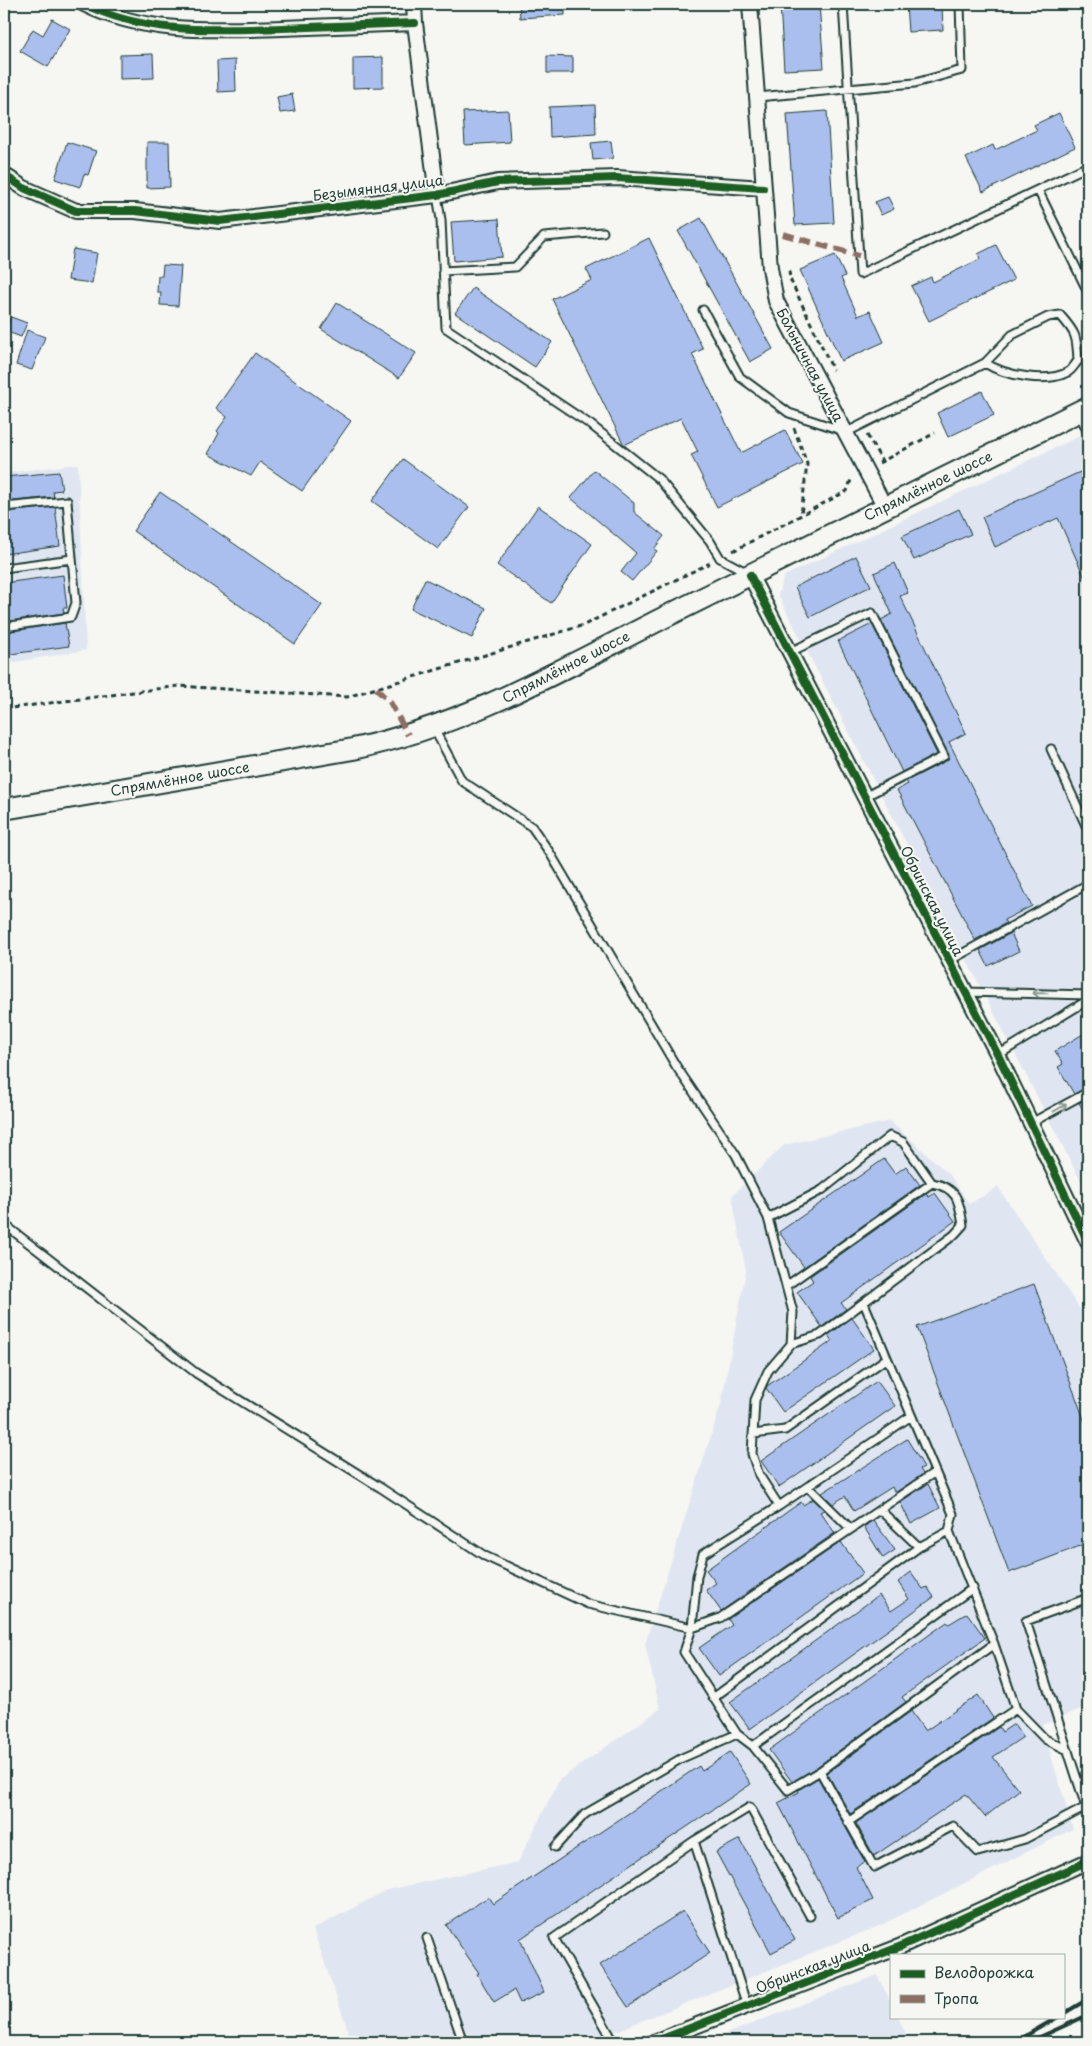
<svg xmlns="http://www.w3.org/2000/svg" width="1092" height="2046" viewBox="0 0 1092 2046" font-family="'Playpen Sans',sans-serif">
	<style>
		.built { fill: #e0e6f1 }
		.building { fill: #abbfee; stroke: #1f3d34 }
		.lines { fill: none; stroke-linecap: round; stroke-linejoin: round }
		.service-casing { stroke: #1f3d34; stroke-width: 11 }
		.minor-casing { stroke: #1f3d34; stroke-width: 18 }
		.secondary-casing { stroke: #1f3d34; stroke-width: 24 }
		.path { stroke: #1f3d34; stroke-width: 3; stroke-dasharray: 5 4; stroke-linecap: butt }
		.service { stroke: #f6f6f2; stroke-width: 7 }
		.minor { stroke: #f6f6f2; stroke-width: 14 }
		.secondary { stroke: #f6f6f2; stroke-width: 20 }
		.rail { stroke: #1f3d34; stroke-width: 4 }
		.quiet { stroke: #8d6e63; stroke-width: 6; stroke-dasharray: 12 6; stroke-linecap: butt }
		.cycleway-casing { stroke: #f6f6f2; stroke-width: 11 }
		.cycleway { stroke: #1b5e20; stroke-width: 8 }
		.oneway { stroke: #8a9a93 }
		.labels { text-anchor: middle; stroke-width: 4; stroke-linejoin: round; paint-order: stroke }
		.street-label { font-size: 14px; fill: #1f3d34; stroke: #f6f6f2 }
	</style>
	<rect width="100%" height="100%" fill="#f6f6f2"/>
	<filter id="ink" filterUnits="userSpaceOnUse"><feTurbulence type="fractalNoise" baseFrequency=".02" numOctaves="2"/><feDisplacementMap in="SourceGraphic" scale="10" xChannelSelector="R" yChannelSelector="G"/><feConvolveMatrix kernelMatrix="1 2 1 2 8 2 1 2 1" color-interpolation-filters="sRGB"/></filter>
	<g filter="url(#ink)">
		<path class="built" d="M1088,432V1195L778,595L784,576Z
			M78,464L86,650L4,664V473Z
			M890,1121L949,1174L969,1204L998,1187L1088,1321V1706L1042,1725L1073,1829L879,1926L589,2042H352L313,1929L387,1890L518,1862L559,1780L660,1709L645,1644L721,1404L746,1271L732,1196L784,1145Z
			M877,1975L891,2002V2017H898L910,2042H705Z"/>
		<path class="building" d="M519,4H565V15L520,18Z
			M780,4H819L824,68L784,70Z
			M906,4H942L943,30L908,32Z
			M52,19L70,29L48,67L20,51L33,29L43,35Z
			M153,54L154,78L120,79V55Z
			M547,56L573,57V73H547Z
			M383,57V87L353,88V58Z
			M235,60L236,91L218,92L217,61Z
			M292,94L295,111L280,113L277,97Z
			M595,105L596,134L550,137L549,107Z
			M508,110L510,142L465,145L463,112Z
			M827,111L834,223L795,225L787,114Z
			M1059,113L1075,147L983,192L966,158L993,145L995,150L1037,130L1034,125Z
			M611,141L613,158L593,160L591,143Z
			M67,142L96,151L88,175L84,174L80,187L55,179Z
			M147,142H169L170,187L147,188Z
			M888,197L894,209L881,215L875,202Z
			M701,218L773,349L750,362L678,231Z
			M499,219L502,257L454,261L451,222Z
			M649,238L703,349L692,354L741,453L785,430L803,464L717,507L691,455L698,452L681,418L624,445L552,299L592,280L586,269Z
			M996,245L1014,280L929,321L911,286L931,277L933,282L980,259L978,254Z
			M73,249L97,253L92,283L68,280Z
			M835,255L845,276L841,278L858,316L870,311L884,342L841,361L800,270Z
			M163,265L181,266L178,306L160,305L161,292H157L158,276H162Z
			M473,288L552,342L535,367L455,313Z
			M337,303L416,353L399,378L321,329Z
			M11,317L27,323L21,337L5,331Z
			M27,330L45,337L32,370L16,365Z
			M255,353L351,421L302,491L260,462L251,476L208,454L219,433L217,431L227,417L216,408Z
			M982,391L994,415L948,437L937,413Z
			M403,459L469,507L438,549L372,501Z
			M594,470L634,503V512L664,536L654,549L657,551L632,581L621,572L636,553L571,498Z
			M59,472L62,490L53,491L54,497L4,502V477Z
			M1080,472L1088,490V585L1058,518L995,547L982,517Z
			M160,492L322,605L295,644L133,531Z
			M538,506L592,544L551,603L497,565Z
			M55,507L60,546L4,554V512Z
			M959,509L971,534L914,560L902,536Z
			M856,556L871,586L810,617L795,587Z
			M895,563L908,593L900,596L966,733L949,742L1032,906L1004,920L1006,923L975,940L897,790L908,784L906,781L946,761L949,756L881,620L892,614L874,573Z
			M63,575L67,608H63L64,613L4,622V583Z
			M425,579L486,608L472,638L411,609Z
			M65,623L69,646L4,655V632Z
			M872,624L937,754L902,772L838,641Z
			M1011,933L1019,951L988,966L980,950Z
			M1088,1031V1048L1082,1052L1088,1063V1087L1074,1094L1058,1067L1063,1064L1055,1051Z
			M1088,1098V1117L1079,1103Z
			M884,1159L895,1174L906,1166L920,1185L804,1267L779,1232Z
			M935,1193L955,1221L841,1303L846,1309L822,1327L797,1292L813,1281L810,1276L926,1194L929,1197Z
			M1034,1284L1088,1430V1543L1009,1573L917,1327Z
			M852,1318L874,1349L783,1412L766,1388L767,1386L832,1341L828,1335Z
			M877,1381L895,1406L779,1487L761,1461Z
			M907,1439L924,1467L920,1469L923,1474L895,1493L892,1487L854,1511L845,1496L833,1504L822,1493Z
			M928,1484L940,1508L911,1524L900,1502Z
			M813,1499L824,1510L820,1512L835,1533L721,1611L706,1590L716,1583L706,1570L801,1502L803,1505Z
			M873,1520L895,1550L883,1558L864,1527Z
			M841,1542L863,1573L719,1676L699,1648L732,1625L728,1619Z
			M911,1572L923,1589L927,1587L934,1597L750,1729L730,1702L879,1595L891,1611L909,1599L898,1582Z
			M967,1613L985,1638L902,1697L906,1702L817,1767L792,1782L769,1750L947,1622L949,1624Z
			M978,1695L993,1718L850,1814L827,1773L911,1711L925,1731Z
			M1014,1724L1023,1737L993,1757L1019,1790L985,1817L966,1794L874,1856L856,1823L999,1727L1002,1732Z
			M730,1752L751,1784L520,1939L544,1992L520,2003L514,1990L494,2002L477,1974L479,1973L446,1925L488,1897L493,1904L699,1766L702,1771Z
			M818,1778L865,1862L856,1867L873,1900L838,1918L778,1803L799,1792L798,1790Z
			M740,1839L795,1940L771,1953L716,1852Z
			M683,1911L710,1953L628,2007L600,1965Z"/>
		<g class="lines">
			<g class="service-casing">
				<path id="service" d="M843,4L860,274L1088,166
					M757,97L915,83L962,70L960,4
					M1038,190L1088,292
					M437,195L441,220L446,328L591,425L659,479L710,541L720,558L746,572
					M443,271L515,267L544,237L603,232
					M703,310L740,377L789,413L847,432L985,363L1012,335L1048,317L1060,315C1076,333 1077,336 1078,361C1075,364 1072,370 1068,372C1046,384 1004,375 985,363
					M1079,414L1088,432
					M4,507L67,501L76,603L71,617L4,627
					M4,568L72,559
					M790,652L872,613L944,756L864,797
					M433,727L462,781L532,827L550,853L676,1066L736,1155L768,1218L793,1312L791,1344L768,1371L755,1400L752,1454L759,1475L779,1506
					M1051,749L1088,830
					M949,961L1088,884
					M965,992L1088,995
					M998,1055L1088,1000
					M1031,1123L1088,1092
					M768,1218L822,1190L890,1136L903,1142L932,1183C958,1188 959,1201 963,1225L954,1235L820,1335L791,1344
					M4,1224L196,1373L381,1488L485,1556L588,1604L692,1628L720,1618L935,1472
					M786,1286L932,1183
					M864,1303L953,1514L949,1531L994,1644L1016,1709L1045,1739L1068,1750
					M911,1416L779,1506L703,1554L697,1576L692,1628L684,1652L737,1734L753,1746L788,1790L820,1771L994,1644
					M753,1434L785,1430L887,1358
					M808,1487L851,1529
					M880,1510L919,1547
					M1088,1598L1026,1621L1088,1813
					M713,1698L919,1547L949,1531
					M753,1746L973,1588
					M820,1771L874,1867L953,1826L978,1852L1025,1839L1086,1807
					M848,1822L1016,1709
					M694,1841L747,2006
					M555,1847L585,1814L682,1758L737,1734
					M427,1938L463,2042
					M614,2042L554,1938L694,1841L750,1807L810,1916"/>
			</g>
			<g class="minor-casing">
				<path id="minor" d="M84,4C146,35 215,30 282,28C326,26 371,25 415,23
					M414,4L415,23L437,195
					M750,4L770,268L776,301L885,507
					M4,175L24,188L76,211H135L220,221L437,195L498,182L617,178L763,188
					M750,575L998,1055L1088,1242
					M654,2042L899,1947L1088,1861"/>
			</g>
			<g class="secondary-casing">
				<path id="secondary" d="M4,809L353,749C468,725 567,666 671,614C810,544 949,476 1088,407"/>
			</g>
			<path class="path" d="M789,271L790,279L833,370
				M794,428L807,464L801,515
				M867,435L882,461
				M879,463L935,433
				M733,551L847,491L852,477
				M4,709L179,686L347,697L584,625L710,563"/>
			<use href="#service" class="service"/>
			<use href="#minor" class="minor"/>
			<use href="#secondary" class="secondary"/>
			<path class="rail" d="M1063,2014L1088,1999
				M1015,2042L1058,2017
				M1029,2042L1088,2015"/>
			<path class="quiet" d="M783,234L859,256
				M376,689L390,702L408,735"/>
			<g class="cycleway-casing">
				<path id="cycleway" d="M84,4C146,35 215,30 282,28C326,26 371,25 415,23
					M4,175L24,188L76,211H135L220,221L437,195L498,182L617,178L763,188
					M750,575L998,1055L1088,1242
					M654,2042L899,1947L1088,1861"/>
			</g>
			<use href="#cycleway" class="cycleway"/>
		</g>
		<defs><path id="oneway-shaft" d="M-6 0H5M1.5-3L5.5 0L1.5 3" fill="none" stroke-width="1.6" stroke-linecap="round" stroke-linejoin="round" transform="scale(1.25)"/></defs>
		<g class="oneway">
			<use href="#oneway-shaft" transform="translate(1040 993) rotate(-179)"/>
			<use href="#oneway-shaft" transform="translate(1060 1108) rotate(-29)"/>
		</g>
	</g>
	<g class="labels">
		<g class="street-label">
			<text transform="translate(378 188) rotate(-7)" y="5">Безымянная улица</text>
			<text transform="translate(810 365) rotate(62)" y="5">Больничная улица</text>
			<text transform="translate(928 486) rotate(-26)" y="5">Спрямлённое шоссе</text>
			<text transform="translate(566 667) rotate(-27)" y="5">Спрямлённое шоссе</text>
			<text transform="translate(180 779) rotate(-10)" y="5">Спрямлённое шоссе</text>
			<text transform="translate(932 901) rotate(63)" y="5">Обринская улица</text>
			<text transform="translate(813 1967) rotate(-21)" y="5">Обринская улица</text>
		</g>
	</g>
	<rect width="1092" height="2046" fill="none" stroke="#f6f6f2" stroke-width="20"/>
	<rect x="10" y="10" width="1072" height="2026" fill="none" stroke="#1f3d34" stroke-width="2" filter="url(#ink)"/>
	<rect x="890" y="1954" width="175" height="65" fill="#f6f6f2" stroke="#a0aca6"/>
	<rect x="900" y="1970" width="25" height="8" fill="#1b5e20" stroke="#a0aca6"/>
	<text x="934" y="1978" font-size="15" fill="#1f3d34">Велодорожка</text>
	<rect x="900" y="1995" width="25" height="8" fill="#8d6e63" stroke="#a0aca6"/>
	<text x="934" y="2004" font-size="15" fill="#1f3d34">Тропа</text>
</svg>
